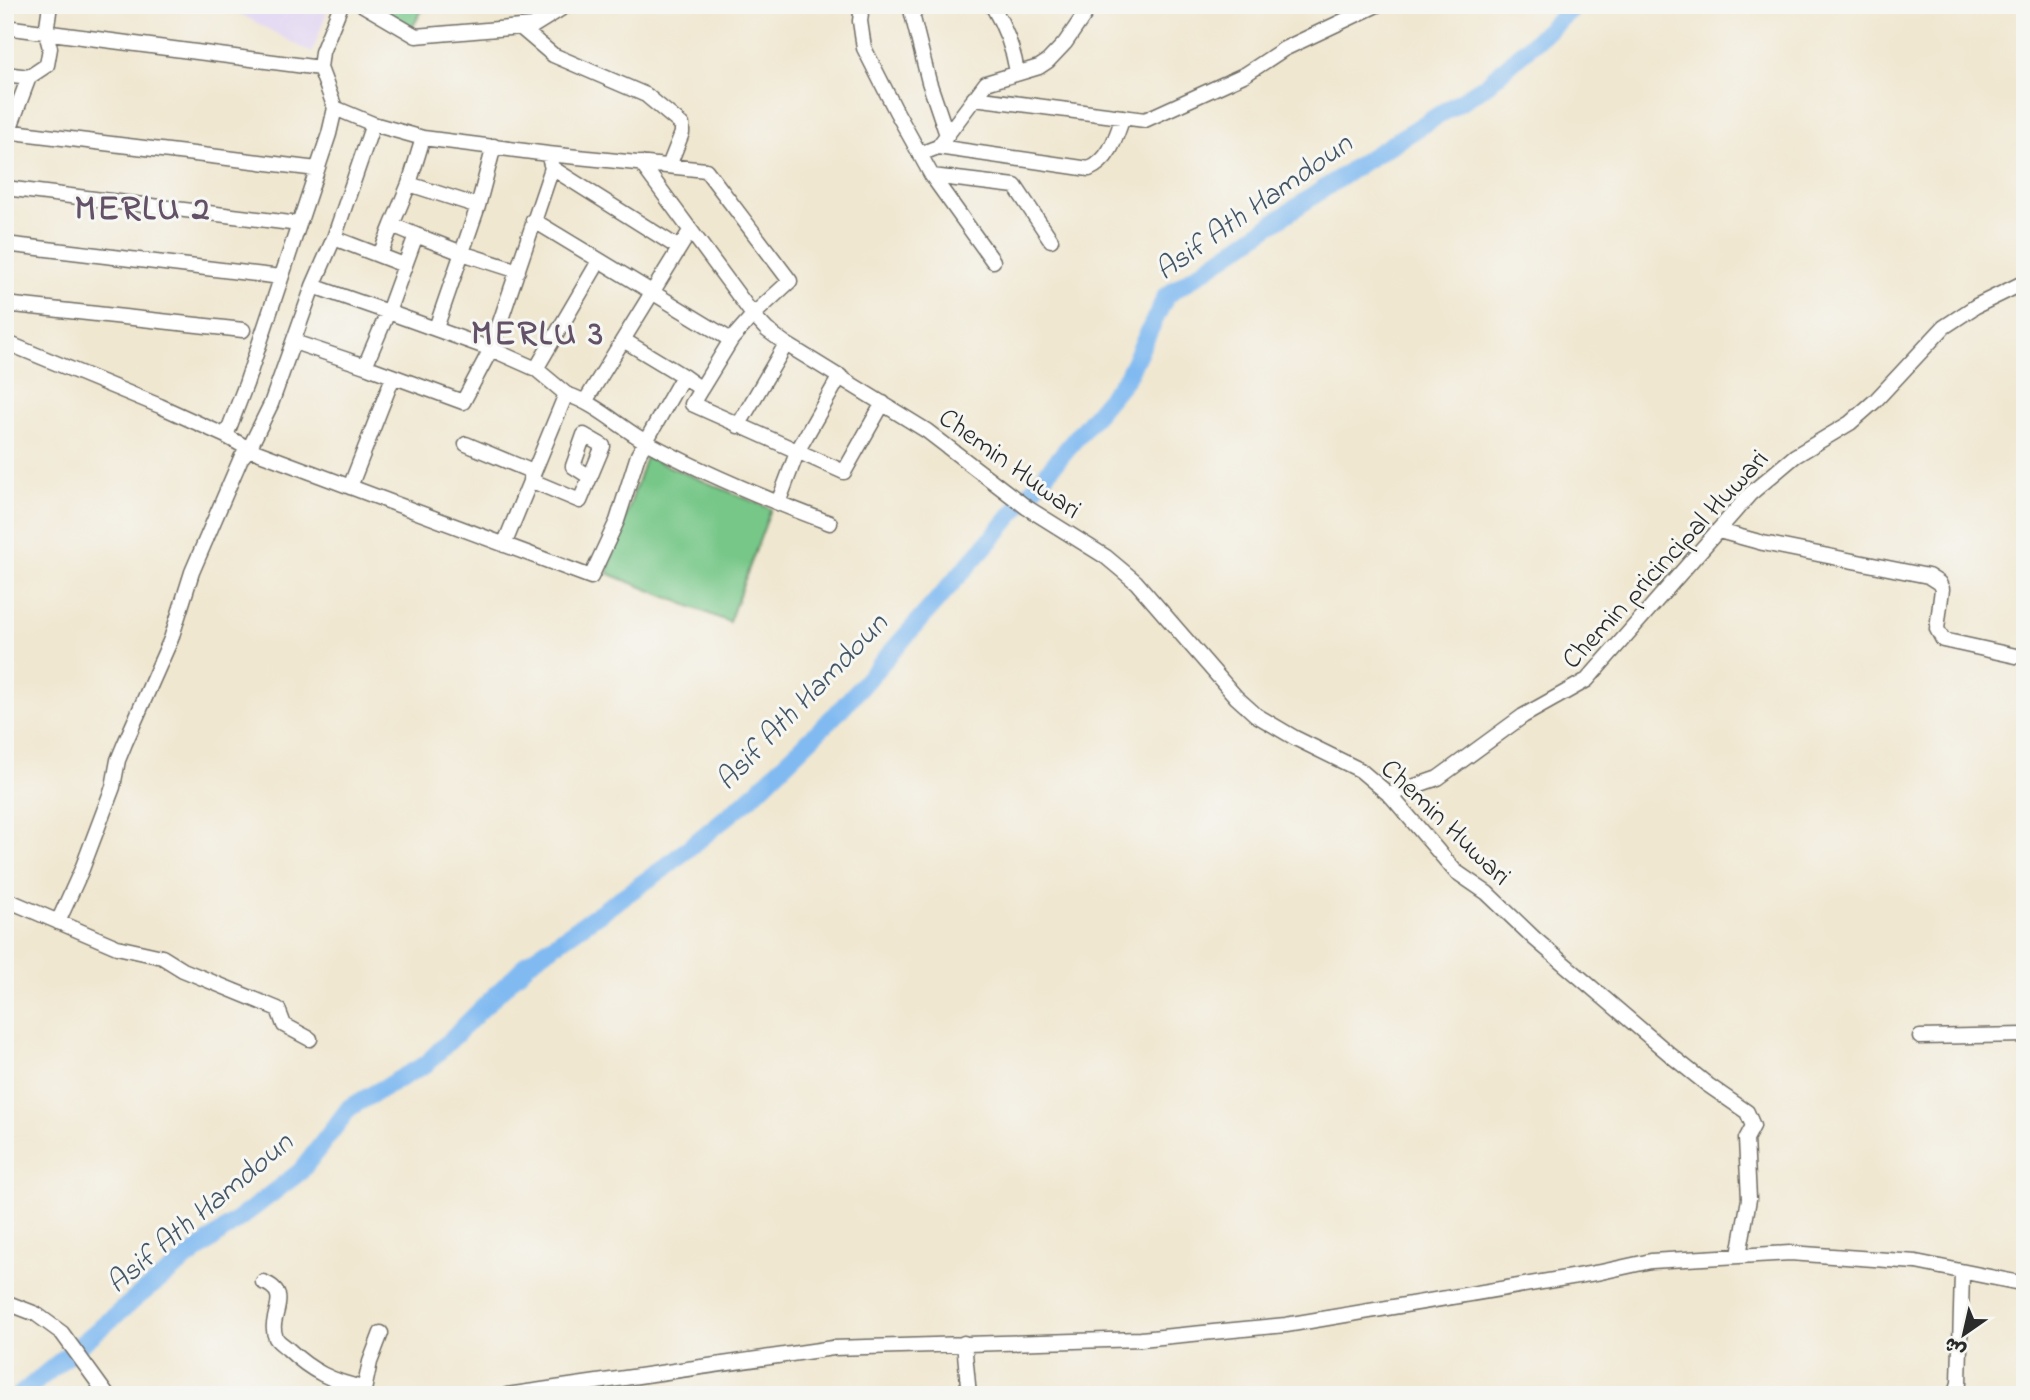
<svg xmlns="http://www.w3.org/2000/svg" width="2030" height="1400" viewBox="0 0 2030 1400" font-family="'Indie Flower','Playpen Sans Arabic',sans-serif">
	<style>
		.built { fill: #e1d4f3 }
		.green { fill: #77c788; stroke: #51795a; stroke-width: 2 }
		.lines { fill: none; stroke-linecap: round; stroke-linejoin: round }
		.river { stroke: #80baf1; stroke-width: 18 }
		.minor-casing { stroke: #706d65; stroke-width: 17 }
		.minor { stroke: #fff; stroke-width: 14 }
		.labels { text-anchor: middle; stroke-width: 6; stroke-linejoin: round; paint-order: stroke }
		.street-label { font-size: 28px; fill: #2b2b2b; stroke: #f6f6f2 }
		.water-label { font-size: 30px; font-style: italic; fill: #445666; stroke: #f6f6f2 }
		.district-label { font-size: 35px; font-weight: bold; letter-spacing: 2px; fill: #635167; stroke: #f6f6f2 }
	</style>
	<rect width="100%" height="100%" fill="#f6f6f2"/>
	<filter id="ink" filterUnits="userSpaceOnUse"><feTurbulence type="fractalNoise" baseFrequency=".0143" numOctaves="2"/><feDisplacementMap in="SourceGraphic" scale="14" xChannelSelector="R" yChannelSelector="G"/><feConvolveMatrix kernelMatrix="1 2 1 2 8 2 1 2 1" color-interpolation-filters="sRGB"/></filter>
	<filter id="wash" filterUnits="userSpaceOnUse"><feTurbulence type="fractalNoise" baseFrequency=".00686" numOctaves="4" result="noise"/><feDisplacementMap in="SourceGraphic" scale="28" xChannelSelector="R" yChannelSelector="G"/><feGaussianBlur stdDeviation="1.57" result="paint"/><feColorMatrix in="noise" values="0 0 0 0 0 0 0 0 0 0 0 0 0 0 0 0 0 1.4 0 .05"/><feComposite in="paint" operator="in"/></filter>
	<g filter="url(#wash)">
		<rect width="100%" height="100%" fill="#f0e7d0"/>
		<path class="built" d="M224,5H329L312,53Z"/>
		<path class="green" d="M373,5H425L412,28Z
			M646,457L771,509L729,622L607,573Z"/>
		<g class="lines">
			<path class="river" d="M20,1395L141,1294L301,1171L350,1107L426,1064L529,962L663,869L750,798L841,709L1000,529L1127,377L1166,296L1363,162L1484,87L1576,5"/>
		</g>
	</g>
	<g filter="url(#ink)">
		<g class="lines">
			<g class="minor-casing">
				<path id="minor" d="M363,5L416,36L533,26L567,5
					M862,5L860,21L864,48L896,111L932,176L993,261
					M921,5L912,14L929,82L947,135
					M992,5C1005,27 1013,47 1017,72
					M5,27L320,68
					M520,27L553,55L646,95L682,125V133L669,166
					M5,74L29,77L47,65L50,48L46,33L50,5
					M974,98L1145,120L1246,74L1284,49L1377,5
					M373,124L423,138L548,154L706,170L790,281L753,315L641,163
					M5,131L317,169
					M6,138L29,77
					M938,147L986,83L1039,67L1048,61L1065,43L1091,5
					M920,154L938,147L1089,169C1110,160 1116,137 1123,117
					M552,168L679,248
					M932,176L1015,186L1051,240
					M409,184L478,206
					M5,188L299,224
					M533,220L731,340
					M416,235L392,225L409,184L423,138
					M334,238L404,265
					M5,244L281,277
					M380,255L392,225
					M5,304L243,330
					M436,328L478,206L494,146
					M5,342L160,406L226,436L249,449L591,577L617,521L638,455L683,376L625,341
					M294,342L365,366L388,312L313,286L334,238L373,124L335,108
					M365,366L463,402L491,349L388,312L416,235L462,253L518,271
					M536,369L599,261
					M683,376L701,389L692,404L844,472L883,403
					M701,389L731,340L753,315L767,330L786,344L927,431L1026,507L1106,557L1136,582L1236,697L1256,715L1295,738L1360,770L1392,797L1455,871L1487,893L1535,939L1673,1057L1708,1085L1747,1112L1753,1126L1746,1139L1749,1199L1739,1255
					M566,394C599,405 619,427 648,443C707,475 768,500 830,523
					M586,400L690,231
					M738,426L786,344
					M226,436L246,384L329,134L335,108L320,68L322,52L341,5
					M466,444L533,472
					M530,480L580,501L603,446L584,435L573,466L590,477
					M350,487L393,377
					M778,503L798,450L840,376
					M1719,531L1763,543L1928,576L1939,583L1942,589L1937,629L1943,640L2025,658
					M504,545L566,394L536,369L491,349L552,168L548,154
					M1389,795L1438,778L1523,716L1587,680L1750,494L1795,456L1850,423L1875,401L1944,327L1976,306L2025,282
					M5,899L117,947L162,957L183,970L278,1009L284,1025L310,1039
					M58,922L82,869L113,787L118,760L125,743L171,639L192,572L241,458L249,449L271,404L313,286
					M1920,1037L2025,1035
					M263,1282C295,1294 266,1317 276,1338C279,1343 284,1345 288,1349C311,1371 333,1382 364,1388
					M5,1302L36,1314L62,1333L107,1395
					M964,1343L969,1395
					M363,1395L370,1362L381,1333
					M507,1395L833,1348L1141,1339L1286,1325L1601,1272L1651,1261L1790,1253L1916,1262L2025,1284
					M1955,1395L1959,1383L1962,1273"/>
			</g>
			<use href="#minor" class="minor"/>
		</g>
	</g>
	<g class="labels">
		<g class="street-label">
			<text transform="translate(1011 462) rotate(36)" y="10">Chemin Huwari</text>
			<text transform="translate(1664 558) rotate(-47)" y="10">Chemin pricincipal Huwari</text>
			<text transform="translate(1447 821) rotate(44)" y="10">Chemin Huwari</text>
		</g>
		<g class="water-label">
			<text transform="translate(1253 206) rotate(-35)" y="10">Asif Ath Hamdoun</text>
			<text transform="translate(801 701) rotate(-46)" y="10">Asif Ath Hamdoun</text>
			<text transform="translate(199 1212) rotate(-40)" y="10">Asif Ath Hamdoun</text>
		</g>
		<g class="district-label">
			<text x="143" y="219">MERLU 2</text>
			<text x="538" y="344">MERLU 3</text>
		</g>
	</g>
	<rect width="2030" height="1400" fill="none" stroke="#f6f6f2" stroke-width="28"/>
	<g transform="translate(1964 1334) rotate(214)" stroke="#f6f6f2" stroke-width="5" paint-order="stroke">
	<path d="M0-5L12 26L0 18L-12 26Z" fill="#2b2b2b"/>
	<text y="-10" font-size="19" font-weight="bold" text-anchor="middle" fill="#2b2b2b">ش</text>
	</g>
</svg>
